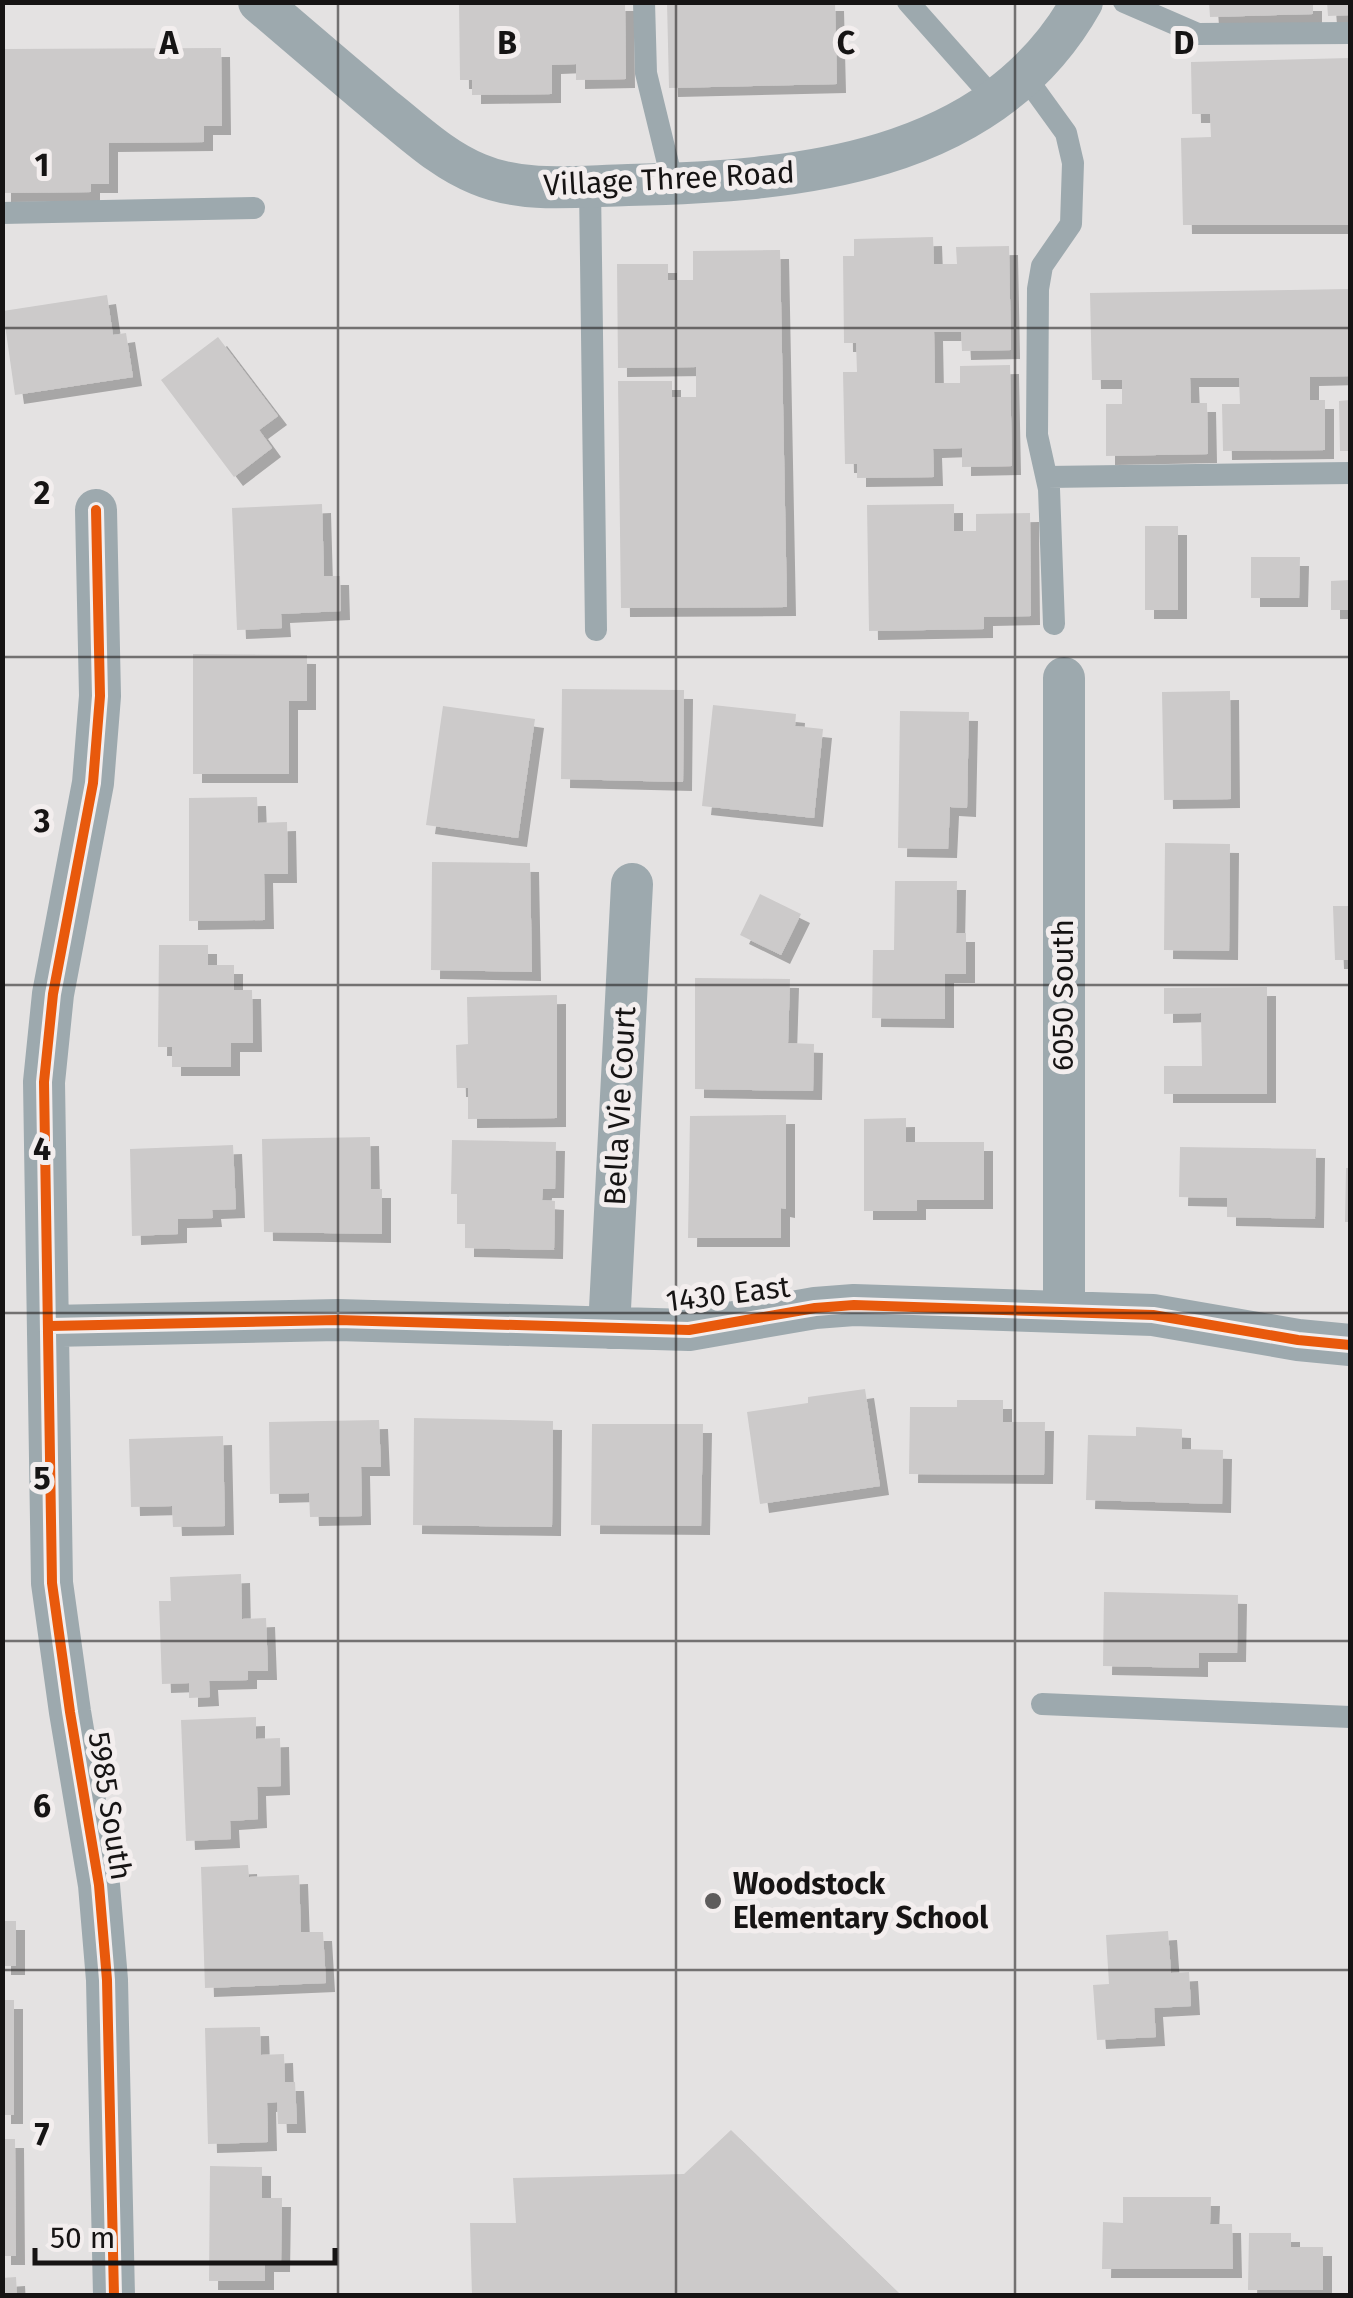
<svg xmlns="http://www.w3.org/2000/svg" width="1353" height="2298" viewBox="0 0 1353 2298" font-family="'Fira Sans',sans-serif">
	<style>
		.building { fill: #cccaca; filter: url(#shadow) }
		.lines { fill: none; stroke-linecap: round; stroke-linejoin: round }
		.service { stroke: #9da9ae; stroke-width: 22 }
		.minor { stroke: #9da9ae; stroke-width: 42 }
		.cycleway-casing { stroke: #f3eeee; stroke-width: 16 }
		.cycleway { stroke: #e8590c; stroke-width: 10 }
		.grid { fill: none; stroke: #161414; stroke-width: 2.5; stroke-opacity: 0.55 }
		.poi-dot { fill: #5e5c5c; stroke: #f3eeee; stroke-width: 4 }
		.labels { text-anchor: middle; stroke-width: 10; stroke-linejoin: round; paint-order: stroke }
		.street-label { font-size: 30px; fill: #161414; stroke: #f3eeee }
		.poi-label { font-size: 30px; font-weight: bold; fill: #161414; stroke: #f3eeee; text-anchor: start }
		.grid-label { font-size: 32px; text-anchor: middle; font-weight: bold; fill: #161414; stroke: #f3eeee; stroke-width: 10; stroke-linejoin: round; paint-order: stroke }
	</style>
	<defs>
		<filter id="shadow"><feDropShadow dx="9" dy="9" stdDeviation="0" flood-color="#0004"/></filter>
	</defs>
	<rect width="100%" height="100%" fill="#e4e2e2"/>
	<path class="building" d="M459,2H625L626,79L576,80V64L552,65V94L472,95V80H460Z
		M667,2H835L837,84L669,88Z
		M1209,2H1313V14L1210,17Z
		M1327,2H1350V15L1328,16Z
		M221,48L222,126H204V142L109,143V184H91V192L2,193V49Z
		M1350,58V225H1183L1181,138L1211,137L1210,114H1192L1191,62Z
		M933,237L934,264H957L956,247L1009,246L1011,350L962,351L961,332H934L935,383H960V366L1010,365L1012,466L962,467V448L933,449L934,477L857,478V464H845L843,372H857L856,343H844L843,256H854V239Z
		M780,250L787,607L621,608L618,381H672V397H696V367L618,368L617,264H668V280H693V251Z
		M1350,289V376L1310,377V400H1325V450L1223,451L1222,404H1240L1239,378H1190L1191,403H1207L1208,454L1106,456V404H1122V380H1092L1090,293Z
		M107,295L113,335L126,333L133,377L15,395L3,311Z
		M218,337L278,416L259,430L272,448L234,477L161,380Z
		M1350,400V451H1340L1339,401Z
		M322,504L324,576H340L341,611L281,614L282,628L237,630L232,508Z
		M954,504V531H976V514L1030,513L1031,616L984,617V629L869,631L867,505Z
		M1145,526H1178V610H1145Z
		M1251,557H1300L1299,598H1251Z
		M1350,580V610H1331V581Z
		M193,654L307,655V701H289V774H193Z
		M562,689L684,690L683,782L561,779Z
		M1230,691L1231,799L1164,800L1162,692Z
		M713,705L796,714L795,726L823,729L814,818L702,806Z
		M443,706L535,719L518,838L426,825Z
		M900,711L969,712L967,808L950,807L948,849L898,848Z
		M257,797L258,823L287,822L288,874H264L265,920L189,921V798Z
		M1165,843L1230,844L1229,951L1164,950Z
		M432,862L530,863L532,972L431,970Z
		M895,881H957L956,933H966V974H945V1019L872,1018L873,950H894Z
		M760,894L801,914L781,955L740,935Z
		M1333,906H1350V960H1335Z
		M159,945H208V965H234V990H252L253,1043H231V1067H172V1047H158Z
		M695,978L790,979L788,1043L814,1044L813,1091L695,1089Z
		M1267,987V1094H1164V1066H1202L1201,1013L1164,1014V988Z
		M557,995V1118L468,1119V1088H457L456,1045L468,1044L467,997Z
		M786,1115V1209L781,1208V1238H688L690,1116Z
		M906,1118V1142H984V1200H917V1211H864V1119Z
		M370,1137L371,1189H382V1234L264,1232L262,1139Z
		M452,1140L556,1142L555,1189H543L542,1200L555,1201L554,1250L465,1248V1224H457V1194H451Z
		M233,1145L236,1209L212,1210L213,1218L178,1219V1234L132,1236L130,1149Z
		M1180,1147L1316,1149L1315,1219L1227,1217V1198L1179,1197Z
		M1346,1168H1350V1222H1345Z
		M865,1389L880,1486L760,1504L747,1412L808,1403V1397Z
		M957,1400H1003V1422H1045L1044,1475L909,1474L910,1407H957Z
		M414,1418L553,1421L552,1527L413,1525Z
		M379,1420L381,1467H361L362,1516L310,1517L309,1493L270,1494L269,1422Z
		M592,1424H703L701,1526L591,1525Z
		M1136,1427L1182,1429V1449L1223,1450L1222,1504L1086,1500L1088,1435L1136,1436Z
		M223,1436L225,1526L173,1527L172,1506L131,1507L129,1439Z
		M241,1574L242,1619L266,1618L268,1671H248V1680L209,1681L210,1697L189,1698V1683L162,1684L159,1601H171L170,1577Z
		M1104,1592L1238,1595L1237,1653H1199V1668L1103,1666Z
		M256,1717V1739L280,1738L281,1786L257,1787L258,1819L230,1821L231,1839L186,1841L181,1720Z
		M248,1865L249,1877L299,1875L301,1932H323L326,1983L205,1988L201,1867Z
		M2,1921H16V1966H2Z
		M1168,1931L1171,1973L1189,1972L1191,2006L1154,2008L1156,2037L1097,2040L1093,1985L1109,1984L1106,1935Z
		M2,2000H14V2115H2Z
		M260,2027L261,2055L284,2054L285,2082H295L297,2124H278L277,2102L267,2103L268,2142L208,2144L205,2028Z
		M731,2130L902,2296H472L470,2223H516L513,2178L684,2174Z
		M2,2139H15L16,2256H2Z
		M210,2166L262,2167V2198H282L281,2263H265V2281H209Z
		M1123,2197H1211L1210,2224H1232L1233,2269H1102L1103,2222L1123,2223Z
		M1249,2233H1291V2247H1323V2290H1248Z
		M16,2277L17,2296H2V2278Z"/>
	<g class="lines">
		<path class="service" d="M644,2L646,73L673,184
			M908,2L995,100
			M1124,2L1198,34L1350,33
			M1024,75L1066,133L1073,163L1071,224L1042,266L1038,289L1037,435L1049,489L1054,624
			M590,186L596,630
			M2,213L254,208
			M1047,477L1350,473
			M1042,1704L1350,1717"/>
		<path class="minor" d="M259,2C301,38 343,74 386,110C415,133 443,160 478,174C525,194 579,186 628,185C795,181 990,166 1082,2
			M96,510L100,696L93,783L53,994L44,1082L52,1583L70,1712L99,1885L107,1980L114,2296
			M1064,1311V678
			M50,1326L338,1320L689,1330L815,1308L854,1305L1153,1315L1298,1340L1350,1345
			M609,1328L632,884"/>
		<g class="cycleway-casing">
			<path id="cycleway" d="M96,510L100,696L93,783L53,994L44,1082L52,1583L70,1712L99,1885L107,1980L114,2296
				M50,1326L338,1320L689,1330L815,1308L854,1305L1153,1315L1298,1340L1350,1345"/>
		</g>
		<use href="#cycleway" class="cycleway"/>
	</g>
	<path class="grid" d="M338,2V2296M676,2V2296M1015,2V2296M2,328H1350M2,657H1350M2,985H1350M2,1313H1350M2,1641H1350M2,1970H1350"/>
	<circle class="poi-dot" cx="713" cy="1901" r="10"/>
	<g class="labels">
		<g class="street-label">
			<text transform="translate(669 179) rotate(-3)" y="10">Village Three Road</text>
			<text transform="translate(1063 995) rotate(-90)" y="10">6050 South</text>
			<text transform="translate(620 1106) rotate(-87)" y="10">Bella Vie Court</text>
			<text transform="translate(728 1294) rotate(-7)" y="10">1430 East</text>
			<text transform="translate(110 1806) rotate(81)" y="10">5985 South</text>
		</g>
		<g class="poi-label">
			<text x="733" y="1894">Woodstock<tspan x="733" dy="34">Elementary School</tspan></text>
		</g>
	</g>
	<g class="grid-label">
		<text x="169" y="54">A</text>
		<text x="507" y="54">B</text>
		<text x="846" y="54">C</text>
		<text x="1184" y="54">D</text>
		<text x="42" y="176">1</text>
		<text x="42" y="504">2</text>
		<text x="42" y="832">3</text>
		<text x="42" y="1160">4</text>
		<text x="42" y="1489">5</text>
		<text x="42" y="1817">6</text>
		<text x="42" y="2145">7</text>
	</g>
	<rect width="1353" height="2298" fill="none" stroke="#161414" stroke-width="10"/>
	<path d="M35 2248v15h300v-15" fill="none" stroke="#161414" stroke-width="5"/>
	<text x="50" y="2248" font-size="30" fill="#161414" stroke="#f3eeee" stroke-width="8" paint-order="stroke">50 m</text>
</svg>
